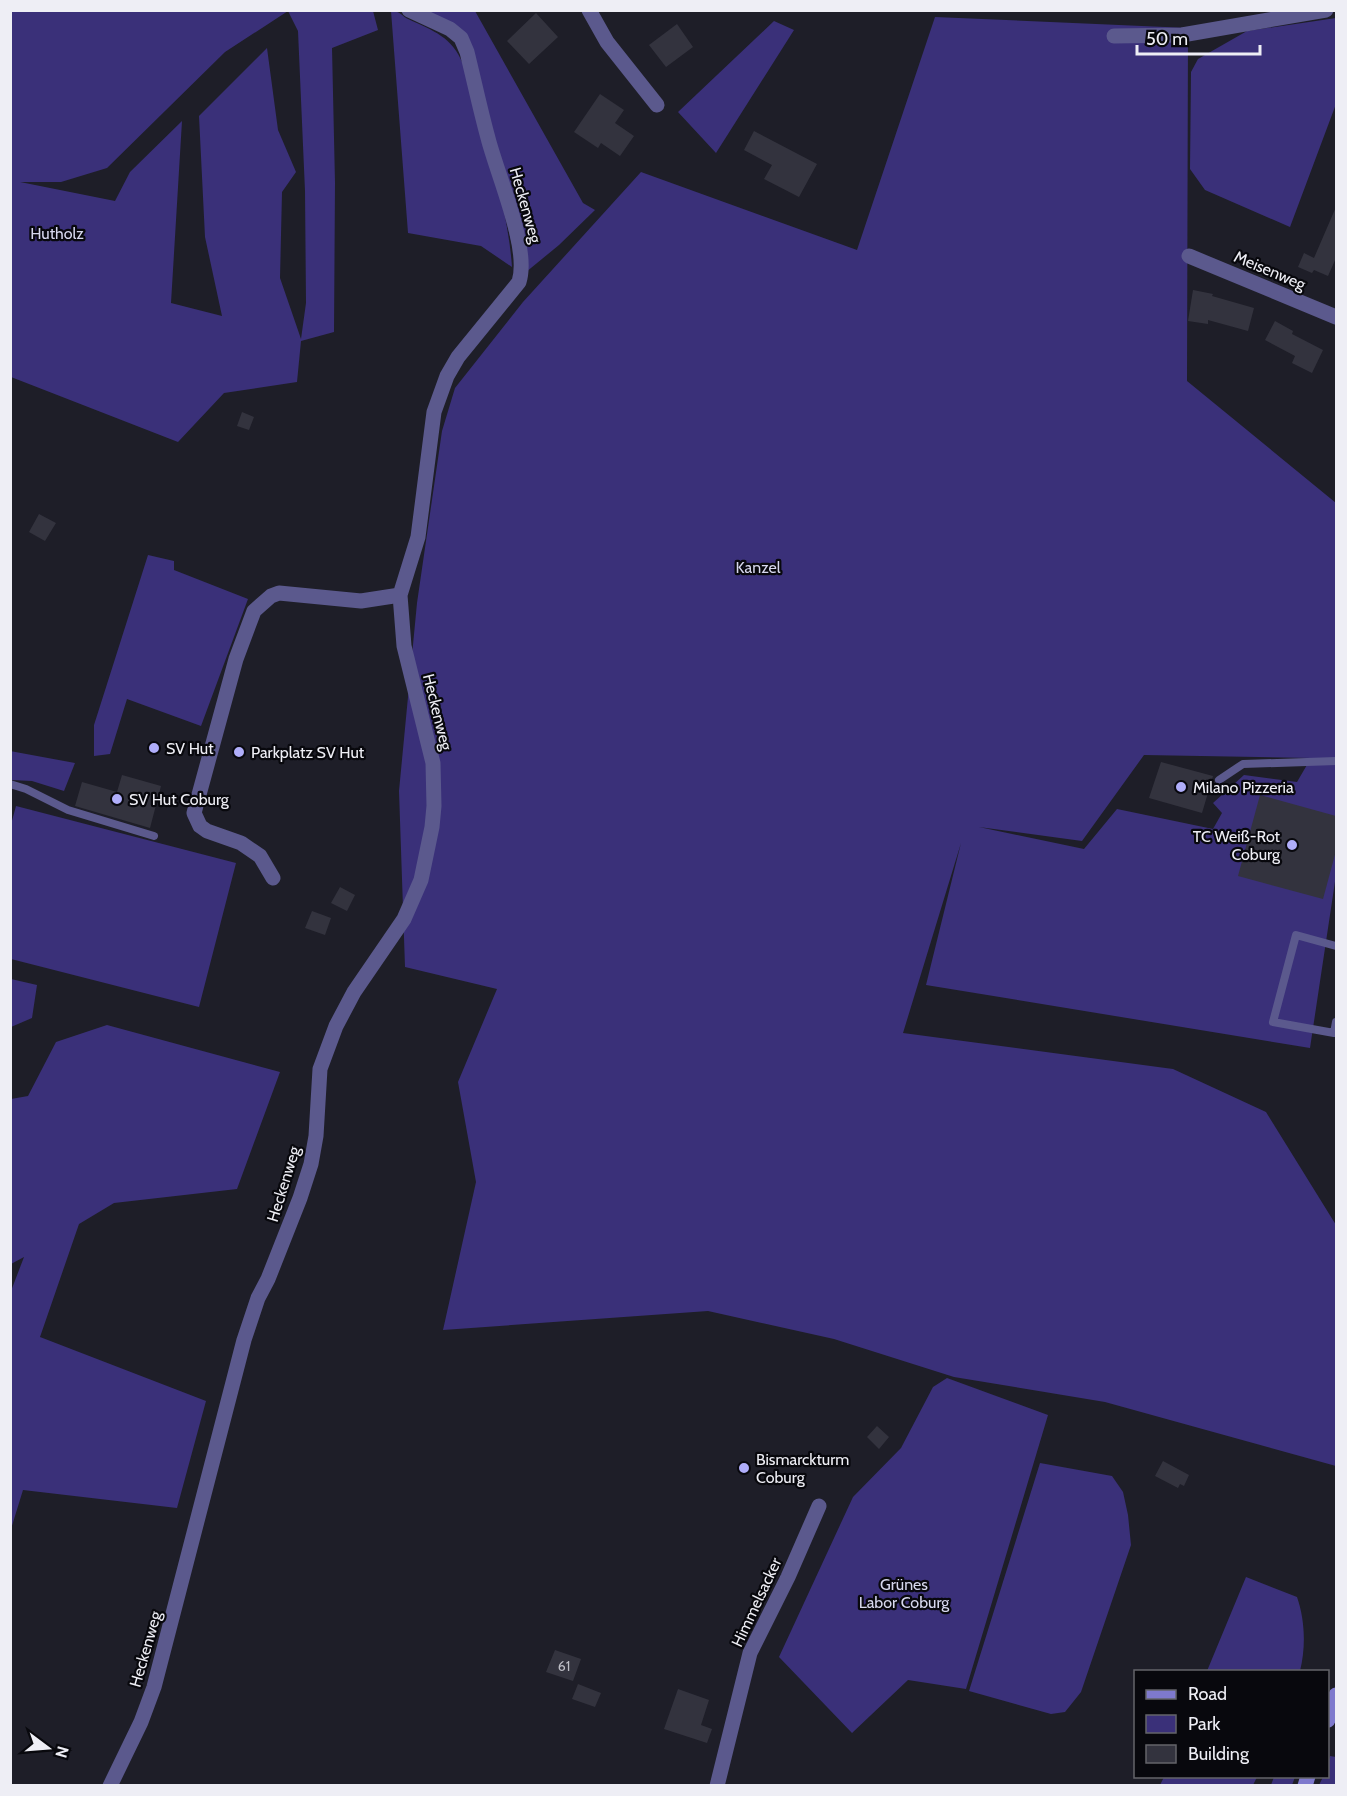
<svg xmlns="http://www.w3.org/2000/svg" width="1347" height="1796" viewBox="0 0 1347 1796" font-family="Cabin,sans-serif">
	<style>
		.green { fill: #3a3079; fill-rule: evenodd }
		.building { fill: #33333e }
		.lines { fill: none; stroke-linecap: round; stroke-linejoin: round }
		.lane { stroke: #5b598d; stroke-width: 8 }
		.street { stroke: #5b598d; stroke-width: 15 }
		.secondary { stroke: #7e79cd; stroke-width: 15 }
		.poi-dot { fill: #b0aefa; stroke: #08080d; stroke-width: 2 }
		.labels { text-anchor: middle; stroke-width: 4.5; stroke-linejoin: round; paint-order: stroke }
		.number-label { font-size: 14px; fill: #bfbfc7 }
		.street-label { font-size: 16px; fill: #eeeef5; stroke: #08080d }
		.park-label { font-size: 16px; fill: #d7d8ee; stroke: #08080d }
		.poi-label { font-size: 16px; fill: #eeeef5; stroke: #08080d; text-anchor: start }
	</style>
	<rect width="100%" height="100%" fill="#1e1e28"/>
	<path class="green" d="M10,11H373L378,30L332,48L335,183L334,332L301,341L297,382L224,393L178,442L11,377ZM288,11L298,31L305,191L306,303L301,339L280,278L282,192L296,172L278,130L267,48L199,116L205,237L222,316L171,303L182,121L130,172L115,201L20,182H61L107,168L225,52Z
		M391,11C399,10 402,16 408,19C434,31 452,37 463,64C482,131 507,198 512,267L481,246L408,233Z
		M409,11H475L583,203L595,210L559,245L520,277L461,38Z
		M935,17L1188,28L1187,381L1336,503V875L1310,1048L926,985L961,843L903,1033L1173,1069L1266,1112L1336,1225V1466L1105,1402L954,1377L834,1339L708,1311L443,1330L476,1182L458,1082L497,989L405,967L399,791L417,603L442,431L455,388L523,302L641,172L857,250ZM1144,755L1311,758L1297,782L1244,775L1213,803L1222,813L1213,829L1117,809L1084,849L979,827L1082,841Z
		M1336,18V104L1290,227L1205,190L1190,169L1191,72L1198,59L1247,31Z
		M774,21L794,30L716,153L678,112Z
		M148,555L174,561V570L248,599L201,726L127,699L110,754L94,756V725Z
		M10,751L75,763L64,791L32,781L11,780Z
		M16,806L236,863L199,1007L11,959L10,828Z
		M11,979L37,985L32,1018L11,1027Z
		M107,1025L280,1072L237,1189L114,1203L79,1224L40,1337L206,1401L177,1508L23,1490L11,1529V1291L24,1257L11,1264V1099L28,1096L56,1042Z
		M947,1378L1048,1415L966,1689L908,1680L852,1733L779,1657L853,1497L901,1448L933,1387Z
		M1040,1463L1112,1476L1123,1492L1128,1515L1131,1545L1081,1692L1065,1712L1051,1714L969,1691Z
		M1246,1577L1297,1597C1305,1620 1306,1647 1300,1671H1207Z
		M1330,1756L1336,1757V1785H1319L1323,1777L1328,1776V1763Z
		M1164,1777V1776L1257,1777L1253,1785H1160Z
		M1274,1777V1776L1295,1777L1292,1785H1271Z"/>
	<path class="building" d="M536,13L558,37L529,64L507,41Z
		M677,24L693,47L666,67L649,45Z
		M600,94L624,110L615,123L634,136L620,156L601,143L598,148L574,132Z
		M754,131L817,164L799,197L764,179L772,165L744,150Z
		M1336,207V258L1328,276L1314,270L1312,273L1298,267L1304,253L1314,258Z
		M1193,290L1213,294L1212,296L1254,308L1248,331L1208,320V324L1188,321Z
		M1275,321L1293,331L1292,334L1323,350L1312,373L1292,363L1295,356L1265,340Z
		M242,412L254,417L249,430L237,426Z
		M39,514L56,523L45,541L29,532Z
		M1161,762L1213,776L1202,813L1149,798Z
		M122,775L161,786L150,828L75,806L82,782L117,792Z
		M1260,795L1336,816V851L1323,899L1238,876Z
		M340,887L355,895L347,911L331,903Z
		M312,911L331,918L325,935L305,928Z
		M877,1426L889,1437L879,1449L867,1437Z
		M1163,1461L1189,1475L1184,1486L1180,1484L1178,1488L1155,1476Z
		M555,1650L581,1659L573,1681L546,1672Z
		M578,1684L601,1693L595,1707L572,1699Z
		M678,1689L709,1700L701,1725L712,1729L707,1743L664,1729Z"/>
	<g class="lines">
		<path class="lane" d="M1219,780L1243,764L1336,761
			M10,784L26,789L68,810L154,836
			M1336,946L1296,935L1273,1022L1334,1033L1336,1022"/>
		<path class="street" d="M589,10L607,42L657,105
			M1114,36L1182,35L1326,10
			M1189,256L1336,317
			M273,878L260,856L241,843L207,831L200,826L194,813L236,659L254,611L271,596L279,593L361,601L400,595
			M110,1786L141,1722L154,1687L244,1340L258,1298L268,1279L300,1198L311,1164L316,1136L320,1069L336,1026L354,992L404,919L421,880L432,827L434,806L433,763L404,646L400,595L418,537L434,412L447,376L458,357L519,282C530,248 497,174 488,138C480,109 474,80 467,52L461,38L450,29L409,10
			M717,1786L750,1653L788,1577L819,1506"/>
		<path class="secondary" d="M1328,1720L1336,1695
			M1305,1786L1308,1776"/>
	</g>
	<g class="poi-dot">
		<circle cx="154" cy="748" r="6"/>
		<circle cx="239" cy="752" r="6"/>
		<circle cx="1181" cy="787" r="6"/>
		<circle cx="117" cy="799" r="6"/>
		<circle cx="1292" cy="845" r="6"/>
		<circle cx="744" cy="1468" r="6"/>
	</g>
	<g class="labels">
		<g class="number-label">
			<text x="564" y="1671">61</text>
		</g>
		<g class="street-label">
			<text transform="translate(526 205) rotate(74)" y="6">Heckenweg</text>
			<text transform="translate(1270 270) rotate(23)" y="6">Meisenweg</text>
			<text transform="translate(438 712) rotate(76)" y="6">Heckenweg</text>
			<text transform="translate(283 1184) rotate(-73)" y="6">Heckenweg</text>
			<text transform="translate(756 1602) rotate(-65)" y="6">Himmelsacker</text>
			<text transform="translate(145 1649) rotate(-74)" y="6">Heckenweg</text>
		</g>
		<g class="park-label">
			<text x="57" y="239">Hutholz</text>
			<text x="758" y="573">Kanzel</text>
			<text x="904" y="1590">Grünes<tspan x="904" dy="18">Labor Coburg</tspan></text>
		</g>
		<g class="poi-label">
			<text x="166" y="754">SV Hut</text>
			<text x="251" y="758">Parkplatz SV Hut</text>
			<text x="1193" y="793">Milano Pizzeria</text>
			<text x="129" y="805">SV Hut Coburg</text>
			<text x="1280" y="842" text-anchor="end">TC Weiß-Rot<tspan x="1280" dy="18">Coburg</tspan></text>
			<text x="756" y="1465">Bismarckturm<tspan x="756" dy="18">Coburg</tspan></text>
		</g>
	</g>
	<rect width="1347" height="1796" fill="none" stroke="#eeeef5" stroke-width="24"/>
	<rect x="1134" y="1670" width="195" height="108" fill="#08080d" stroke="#64646a" stroke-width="1.5"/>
	<rect x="1146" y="1690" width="30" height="9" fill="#7e79cd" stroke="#64646a" stroke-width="1.5"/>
	<text x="1188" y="1700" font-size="18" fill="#eeeef5">Road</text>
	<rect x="1146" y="1715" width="30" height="18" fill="#3a3079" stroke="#64646a" stroke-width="1.5"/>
	<text x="1188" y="1730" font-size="18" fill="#eeeef5">Park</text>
	<rect x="1146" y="1745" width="30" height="18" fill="#33333e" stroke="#64646a" stroke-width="1.5"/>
	<text x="1188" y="1760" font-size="18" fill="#eeeef5">Building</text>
	<g transform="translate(48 1748) rotate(106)" stroke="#08080d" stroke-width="4.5" paint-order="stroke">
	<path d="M0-4.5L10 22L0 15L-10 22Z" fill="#eeeef5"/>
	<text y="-9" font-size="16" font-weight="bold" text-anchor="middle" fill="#eeeef5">N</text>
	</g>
	<path d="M1137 45v9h123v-9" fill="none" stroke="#eeeef5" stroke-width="3"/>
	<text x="1146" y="45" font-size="18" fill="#eeeef5" stroke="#08080d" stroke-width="4.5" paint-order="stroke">50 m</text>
</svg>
